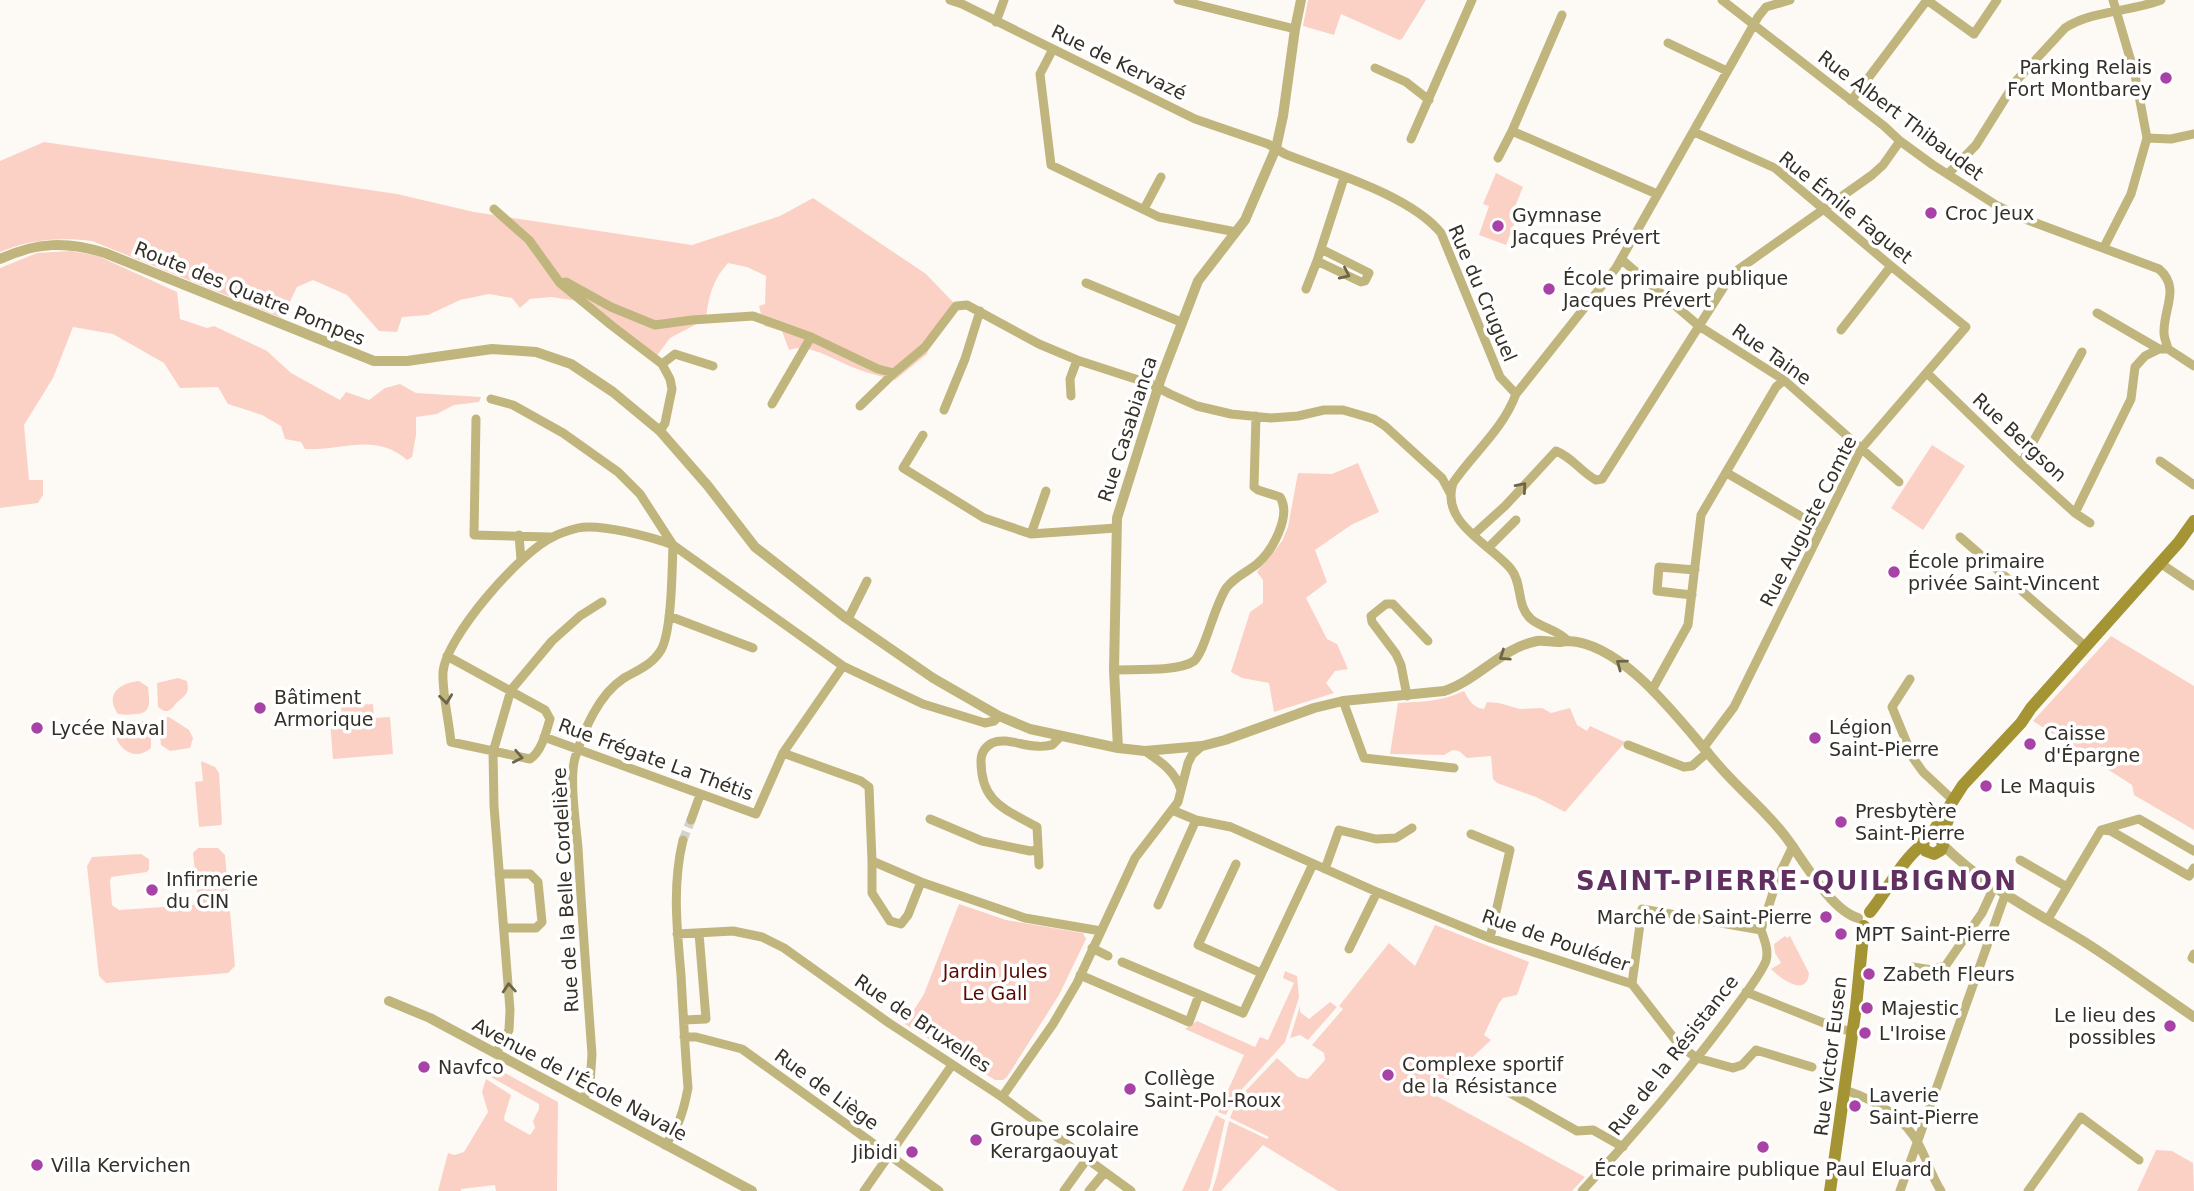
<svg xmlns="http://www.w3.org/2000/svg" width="2194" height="1191" viewBox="0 0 2194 1191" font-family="'DejaVu Sans',sans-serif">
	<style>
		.green { fill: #fbd1c6 }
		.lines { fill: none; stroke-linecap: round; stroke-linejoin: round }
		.minor-tunnel { stroke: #d5d1cd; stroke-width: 9; stroke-dasharray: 9 4.5; stroke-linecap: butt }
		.minor { stroke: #c0b67d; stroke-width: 9 }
		.tertiary { stroke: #c0b67d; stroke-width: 10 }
		.secondary { stroke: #a49434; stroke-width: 12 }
		.oneway { stroke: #6c6549 }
		.poi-dot { fill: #a842a7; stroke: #fff; stroke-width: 2.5 }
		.labels { text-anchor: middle; stroke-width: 7; stroke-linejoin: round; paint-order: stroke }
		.street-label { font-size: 19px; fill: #342f27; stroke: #fff }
		.poi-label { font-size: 19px; fill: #342f27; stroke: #fff; text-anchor: start }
		.park-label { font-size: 19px; fill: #590a00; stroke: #fff }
		.district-label { font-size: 26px; font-weight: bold; letter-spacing: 2px; fill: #612f60; stroke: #fff }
	</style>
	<rect width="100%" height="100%" fill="#fdfaf6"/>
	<path class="green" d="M1308,0H1426L1402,39L1399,40L1341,14L1334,35L1303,26Z
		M44,142L397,194L474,212L692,245L780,216L813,198L926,274L953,302L929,346L927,354L895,380C881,376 866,373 852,367C834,360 809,343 789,350L782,331L764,326L759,306L765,304L766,276L747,267L728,263C713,279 708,298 706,319L670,338L653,361L578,301L551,297L530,299L520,308L512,298L489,294L460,300L428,315L402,317L397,332L379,331L347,295L313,280L297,287L282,318L92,241C60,237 30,239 0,252V161Z
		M1496,173L1523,187L1512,214L1517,217L1506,245L1479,235L1489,206L1483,204Z
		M71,251L98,256L177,292L180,319L207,328L214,326L267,351L291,373L340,400L346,392L369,400L385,388L400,384L416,393L481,397L479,402L454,405L437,414L416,417V435L412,457L407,460C375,432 343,451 305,449L301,442L285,439L281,426L262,415L228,404L218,387L180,388L164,363L113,334L73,327L53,378L24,425L29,480H43V495L38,503L0,508V268L37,253Z
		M1932,445L1965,466L1923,530L1891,508Z
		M1358,463L1379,512L1351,525L1315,550L1327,582L1306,598L1327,639L1337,644L1348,669L1335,671L1326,683L1334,693L1274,712L1269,683L1242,678L1231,672L1250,612L1263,603V580L1257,572L1282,541L1288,527L1298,473L1332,474Z
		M2111,636L2194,686V830L2134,795L2132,785L2033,721Z
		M178,678L187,681C189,692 187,694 180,700C175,703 174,708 168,711H164L158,707L157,683Z
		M139,681L148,687C149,700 153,713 136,714C130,715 124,715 118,714C104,694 120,683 139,681Z
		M1464,691C1469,700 1473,708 1484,709L1487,702L1499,703L1520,709L1542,708L1551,713L1570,708L1577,725L1587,731L1590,726L1625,742L1565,812L1536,797L1497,783L1493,779L1491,756L1467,758L1459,751L1453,750L1444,755L1390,754L1398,703C1421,702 1443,701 1464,691Z
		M373,704L374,718L390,717L393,754L333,759L330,722L342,721L341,706Z
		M169,717L189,730L193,738L190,748L170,751L161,745L159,724L164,718Z
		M145,721L151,727V748C128,769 102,729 123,722C129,720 139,721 145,721Z
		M201,761L215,767L219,773L222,823L221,825L199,827L195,782L203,781Z
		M198,848H218L225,855L235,966L228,973L106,983L99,976L87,866L92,857L141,854L149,859V869L147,872L111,877L110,881L112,905L119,910L193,905L198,899L193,853Z
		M959,904L1006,920L1083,933L1086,939L1059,995L1007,1077L1003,1080H995L905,1024L924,994Z
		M1435,925L1529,962L1517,995L1503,998L1499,1003L1484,1035L1491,1040L1433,1094L1585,1177L1572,1191H1338L1263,1145L1221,1191H1212L1218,1172L1229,1121L1267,1139L1269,1137L1230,1118L1237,1100L1277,1058L1298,1077L1308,1079L1325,1060L1324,1053L1312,1045L1343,1009L1339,1006L1389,943L1415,966Z
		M1785,936L1787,938L1790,936L1809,973C1807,998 1781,979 1771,969L1781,963L1775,953L1774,944Z
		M1285,971L1297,976L1299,997L1285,1042L1234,1098L1226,1115L1218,1112L1244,1055L1185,1029L1197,1021L1255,1047L1260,1037L1268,1040L1294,983L1283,978Z
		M1330,1002L1337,1007L1308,1040L1300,1035L1290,1038L1300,1006V1012L1309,1019Z
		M492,1066L558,1102L557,1191H496L495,1185L461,1189V1191H438L448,1153L454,1155L464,1152L488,1112L482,1092L486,1079L511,1095L504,1118L505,1121L530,1135L535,1128L533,1121L539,1109V1104L487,1075Z
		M1216,1115L1225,1120L1210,1187L1208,1191H1182Z
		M2156,1150L2172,1151L2193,1163L2194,1191H2137Z"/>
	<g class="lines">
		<path class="minor-tunnel" d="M683,840L691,820"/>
		<path class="minor" d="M950,0L962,4L1195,119L1268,144L1285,154C1330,172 1410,195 1441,233L1500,377L1516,394
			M1178,0L1295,29
			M1722,0L1884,126L1900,141L1933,165L1996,205L2025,219L2159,269C2181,288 2163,309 2164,333C2164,338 2167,344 2168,349L2194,366
			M1927,0L1974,34L1997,0
			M1562,15L1512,131L1657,194
			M996,22L1004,0
			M1668,43L1727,71
			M1053,49L1040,74L1051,165L1159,217L1236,232
			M1375,68L1406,82L1429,100
			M1851,101L1927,0
			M1694,132L1775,168L1891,266L1966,327L1861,449L1734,707L1704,747
			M2147,138L2171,139L2194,134
			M1411,139L1472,0
			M1498,158L1512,131
			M1948,174L1976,145L2016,81L2065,28C2093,10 2130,12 2161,0
			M494,209L529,240L560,283L611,325L662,364L670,379L672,389L665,423L660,431
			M1144,209L1161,177
			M2104,247L2131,194L2147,138L2135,75L2113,0
			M1621,259L1699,326L1784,380L1899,482
			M1317,261L1361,282L1365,281L1369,273L1321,249
			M560,283L566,282L611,307L655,325L692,320L753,316L811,337L878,369L894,373L925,347L956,306L967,305L1039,344L1077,360L1151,384L1170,394L1197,406L1231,414L1271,418L1298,416L1324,410H1343L1374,419L1385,426L1442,478L1450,493
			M1086,283L1181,322
			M1306,289L1317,261L1344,178
			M2097,313L2159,349
			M1841,330L1891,266
			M662,364L675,354L713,366
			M1927,373L2021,464L2075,513L2090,523
			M1071,396L1070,379L1077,360
			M491,399L513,405L563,433L618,472L640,494L673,545L843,666L923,704L985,723L994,721L999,716
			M772,404L811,337
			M860,406L894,373
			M944,410L965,359L980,311
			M476,419L474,535L551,537
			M923,435L903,468L984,518L1031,534L1116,528
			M2160,461L2194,485
			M2021,464L2082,352
			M1727,473L1821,528
			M2075,513L2131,399L2135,367L2145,356L2159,349H2168
			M1031,534L1046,491
			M519,535L521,560
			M1473,535L1505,506L1556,451C1572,457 1581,472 1596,480L1602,479L1732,274L1872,175L1883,165L1900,141
			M1960,537L2086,647
			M1488,548L1516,520
			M2160,563L2194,586
			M1692,595L1657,591L1659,567L1695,570
			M669,616L753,648
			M848,619L867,581
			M1568,641C1558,630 1542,628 1531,619C1516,606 1523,584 1511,569C1490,544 1440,523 1453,483C1474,452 1502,431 1516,394L1616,268L1758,17L1766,7L1790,0
			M447,656L545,710L550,719C546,732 542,751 530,759L451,742C449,722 442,692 443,672C446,637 520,552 553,537C560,533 570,530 578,528C599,523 652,537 673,545C672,568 672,631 661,650C652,665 638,670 624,678C598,695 584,730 575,758C569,780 576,824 578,848C582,917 587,986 592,1054L590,1084L583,1100
			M1114,670C1134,669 1179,672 1194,661C1205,652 1214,605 1227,587C1235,577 1247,572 1257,564C1272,551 1292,516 1280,497L1258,490L1254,487L1256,416
			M1910,679L1892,707L1913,758L1923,772L1954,801
			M1652,690L1688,625L1701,515L1776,387L1784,380
			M1407,696L1401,665L1396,654L1372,622L1371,616L1386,604H1393L1428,641
			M1343,701L1364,758L1454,768
			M544,737L756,814L783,753L843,666
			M1628,745L1684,767L1692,766L1708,752
			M1145,751C1161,762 1175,771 1181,790
			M783,753L861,781L869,787L872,861L921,882L1025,918L1101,931
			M1172,810L1196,820L1231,827L1377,892L1490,938L1632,984L1680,1046L1697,1058L1733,1068L1742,1065L1756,1050L1812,1067
			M930,819L982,841L1030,851L1038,850
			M691,820L700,795
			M2103,830L2111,831L2189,876L2194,868
			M1471,834L1510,850L1490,938
			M2020,860L2067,887
			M872,861V893L890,921L901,924L908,915L921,882
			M1236,864L1198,945L1261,973
			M1039,865L1037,827C1005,809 981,803 981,761C981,753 985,747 992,743C1005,737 1022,746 1036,746C1041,747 1047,746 1052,745L1061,736
			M1325,869L1339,830L1376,839L1396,838L1412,828
			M499,874H530L538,882L542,922L536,928H504
			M1158,905L1196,820
			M2048,919L2101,830L2139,819L2194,851
			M1761,930L1778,877L1793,846
			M677,934L733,931L762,937L784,948L889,1023L1002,1097L1131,1191
			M1092,948L1108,956
			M1349,949L1377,892
			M2194,954L2192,958L2194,959
			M1122,962L1243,1013L1313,864
			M1913,967L1932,970L1946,965L1982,913L1994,887
			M1080,975L1189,1022L1199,995
			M1632,984L1642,909L1761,930
			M1746,992L1834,1027L1853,1032
			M684,1020L706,1019L699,933
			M684,1037H696L742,1049L939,1191
			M496,1053L509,1030L510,1010L494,806L493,752L511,690L552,641L580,616L602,602
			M1496,1085L1577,1131L1593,1130L1623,1147
			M1845,1090C1875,1100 1904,1116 1919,1145C1927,1160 1932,1177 1941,1191
			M1002,1097L1053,1024L1077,983L1135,858L1178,802L1188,763L1192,755L1202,746
			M665,1145C679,1128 684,1109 688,1088C685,1050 683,1012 681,975C677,929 672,885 683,840
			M864,1191L952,1065
			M1064,1191L1087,1159
			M1089,1191L1104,1173
			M1582,1191C1633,1136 1682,1079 1727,1019C1738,1003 1759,978 1766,961C1769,950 1764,939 1761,930
			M1900,1191L2005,895
			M2028,1191L2081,1117L2139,1160"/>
		<path class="tertiary" d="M0,259C37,242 67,241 105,253L374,361H407L492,349L536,352L571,364L613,392L660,431L708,486L755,547L846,618L933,678L999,716L1030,729L1118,748L1145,751L1202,746L1225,740L1314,708L1343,701L1444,691C1478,680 1501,648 1537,641C1543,640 1551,642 1558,642C1561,642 1565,641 1568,641C1626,643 1685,728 1720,767C1741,791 1766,811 1785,836C1803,859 1830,910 1858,918
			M1118,748L1114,670L1117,518L1161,378L1198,281L1245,220L1276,148L1283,116L1295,29L1301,0
			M1943,845C1984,886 2034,911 2083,941C2121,965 2157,992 2194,1017
			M389,1001L430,1018L752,1191"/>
		<path class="secondary" d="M1941,838L1951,812
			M1926,851L1923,846L1924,840L1931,835L1963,785L2021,723L2031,708L2179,542L2194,521
			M1926,851L1934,854L1941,850L1943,845L1941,838
			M1870,912C1888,890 1901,861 1923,844
			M1830,1191L1856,1007L1864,926"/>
	</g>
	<defs><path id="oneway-chevron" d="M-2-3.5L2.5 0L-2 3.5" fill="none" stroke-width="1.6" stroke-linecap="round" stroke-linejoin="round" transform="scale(1.75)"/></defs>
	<g class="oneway">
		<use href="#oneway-chevron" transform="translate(1345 274) rotate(25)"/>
		<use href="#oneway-chevron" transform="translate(1522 487) rotate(-49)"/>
		<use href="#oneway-chevron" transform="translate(1504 656) rotate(146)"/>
		<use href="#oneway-chevron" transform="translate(1621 664) rotate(-144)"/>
		<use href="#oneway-chevron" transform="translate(446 699) rotate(83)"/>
		<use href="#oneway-chevron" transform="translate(518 757) rotate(11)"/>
		<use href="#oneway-chevron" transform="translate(509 988) rotate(-94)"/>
	</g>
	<g class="poi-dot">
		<circle cx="2166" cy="78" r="7"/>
		<circle cx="1931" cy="213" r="7"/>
		<circle cx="1498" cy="226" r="7"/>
		<circle cx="1549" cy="289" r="7"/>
		<circle cx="1894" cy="572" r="7"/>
		<circle cx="260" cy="708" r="7"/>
		<circle cx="37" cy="728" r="7"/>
		<circle cx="1815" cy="738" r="7"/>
		<circle cx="2030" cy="744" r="7"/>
		<circle cx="1986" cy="786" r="7"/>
		<circle cx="1841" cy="822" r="7"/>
		<circle cx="152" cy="890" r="7"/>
		<circle cx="1826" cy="917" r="7"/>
		<circle cx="1841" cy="934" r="7"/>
		<circle cx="1869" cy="974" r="7"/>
		<circle cx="1867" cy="1008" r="7"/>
		<circle cx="2170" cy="1026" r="7"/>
		<circle cx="1865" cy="1033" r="7"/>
		<circle cx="424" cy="1067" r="7"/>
		<circle cx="1388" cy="1075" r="7"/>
		<circle cx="1130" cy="1089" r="7"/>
		<circle cx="1855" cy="1106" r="7"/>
		<circle cx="976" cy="1140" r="7"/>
		<circle cx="1763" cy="1147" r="7"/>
		<circle cx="912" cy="1152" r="7"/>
		<circle cx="37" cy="1165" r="7"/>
	</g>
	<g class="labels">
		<g class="street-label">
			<text transform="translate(1119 62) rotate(26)" y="7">Rue de Kervazé</text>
			<text transform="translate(1901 115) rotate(37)" y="7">Rue Albert Thibaudet</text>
			<text transform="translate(1846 207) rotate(39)" y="7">Rue Émile Faguet</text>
			<text transform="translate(250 293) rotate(22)" y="7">Route des Quatre Pompes</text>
			<text transform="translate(1483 293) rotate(67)" y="7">Rue du Cruguel</text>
			<text transform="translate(1772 354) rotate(35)" y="7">Rue Taine</text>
			<text transform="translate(1127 429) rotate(-72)" y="7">Rue Casabianca</text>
			<text transform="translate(2020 437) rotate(43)" y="7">Rue Bergson</text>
			<text transform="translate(1808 521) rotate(-63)" y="7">Rue Auguste Comte</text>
			<text transform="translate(656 759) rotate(20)" y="7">Rue Frégate La Thétis</text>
			<text transform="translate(565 890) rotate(-93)" y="7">Rue de la Belle Cordelière</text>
			<text transform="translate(1556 940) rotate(19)" y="7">Rue de Pouléder</text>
			<text transform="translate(923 1023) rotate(34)" y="7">Rue de Bruxelles</text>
			<text transform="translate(1673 1055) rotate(-52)" y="7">Rue de la Résistance</text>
			<text transform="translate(1830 1056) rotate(-83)" y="7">Rue Victor Eusen</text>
			<text transform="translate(580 1079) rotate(28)" y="7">Avenue de l'École Navale</text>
			<text transform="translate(827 1089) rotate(36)" y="7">Rue de Liège</text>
		</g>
		<g class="poi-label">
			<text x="2152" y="74" text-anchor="end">Parking Relais<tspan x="2152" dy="22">Fort Montbarey</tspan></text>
			<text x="1945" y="220">Croc Jeux</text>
			<text x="1512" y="222">Gymnase<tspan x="1512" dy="22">Jacques Prévert</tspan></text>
			<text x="1563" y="285">École primaire publique<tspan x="1563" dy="22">Jacques Prévert</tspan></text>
			<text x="1908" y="568">École primaire<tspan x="1908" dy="22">privée Saint-Vincent</tspan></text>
			<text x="274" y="704">Bâtiment<tspan x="274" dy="22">Armorique</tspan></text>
			<text x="1829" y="734">Légion<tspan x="1829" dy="22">Saint-Pierre</tspan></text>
			<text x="51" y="735">Lycée Naval</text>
			<text x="2044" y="740">Caisse<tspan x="2044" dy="22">d'Épargne</tspan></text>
			<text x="2000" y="793">Le Maquis</text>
			<text x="1855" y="818">Presbytère<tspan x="1855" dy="22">Saint-Pierre</tspan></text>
			<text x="166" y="886">Infirmerie<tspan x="166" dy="22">du CIN</tspan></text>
			<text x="1812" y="924" text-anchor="end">Marché de Saint-Pierre</text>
			<text x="1855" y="941">MPT Saint-Pierre</text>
			<text x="1883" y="981">Zabeth Fleurs</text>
			<text x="1881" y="1015">Majestic</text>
			<text x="2156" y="1022" text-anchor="end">Le lieu des<tspan x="2156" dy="22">possibles</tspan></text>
			<text x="1879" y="1040">L'Iroise</text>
			<text x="1402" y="1071">Complexe sportif<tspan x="1402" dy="22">de la Résistance</tspan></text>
			<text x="438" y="1074">Navfco</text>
			<text x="1144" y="1085">Collège<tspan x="1144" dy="22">Saint-Pol-Roux</tspan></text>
			<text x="1869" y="1102">Laverie<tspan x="1869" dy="22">Saint-Pierre</tspan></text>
			<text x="990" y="1136">Groupe scolaire<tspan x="990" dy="22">Kerargaouyat</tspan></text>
			<text x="898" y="1159" text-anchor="end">Jibidi</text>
			<text x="51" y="1172">Villa Kervichen</text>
			<text x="1763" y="1176" text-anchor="middle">École primaire publique Paul Eluard</text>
		</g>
		<g class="park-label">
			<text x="995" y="978">Jardin Jules<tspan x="995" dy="22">Le Gall</tspan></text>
		</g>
		<g class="district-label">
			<text x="1797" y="890">SAINT-PIERRE-QUILBIGNON</text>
		</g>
	</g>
</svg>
